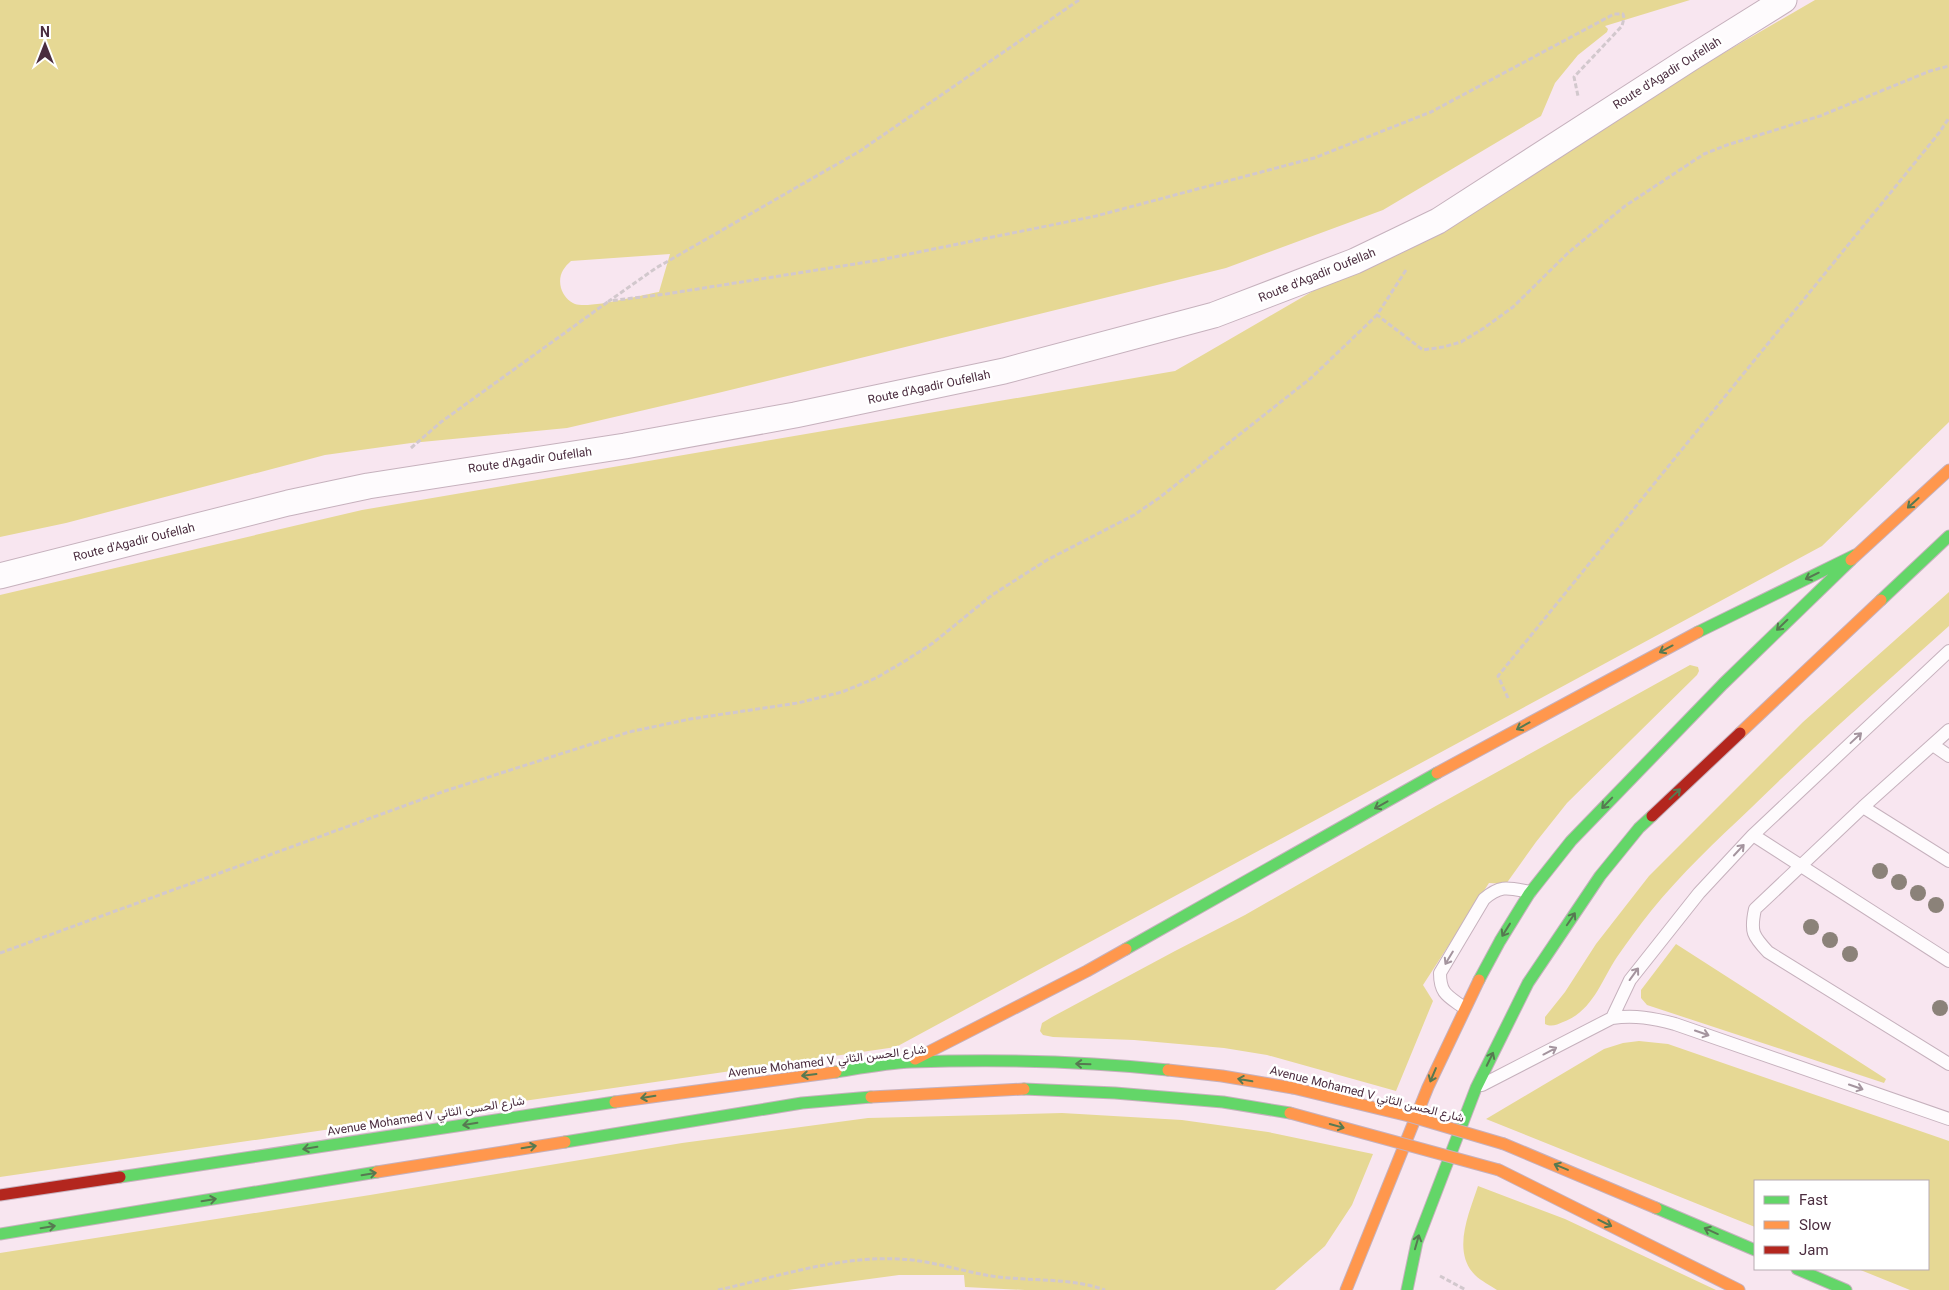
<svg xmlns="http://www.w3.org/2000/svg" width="1949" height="1290" viewBox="0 0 1949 1290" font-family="Georgia,Vazirmatn,serif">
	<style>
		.green { fill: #e6d894; fill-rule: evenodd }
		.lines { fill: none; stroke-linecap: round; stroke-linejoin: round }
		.lane-casing { stroke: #c6b1bd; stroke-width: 14 }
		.street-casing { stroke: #c6b1bd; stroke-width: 27 }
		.fast-casing { stroke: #c6b1bd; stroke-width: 13 }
		.slow-casing { stroke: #c6b1bd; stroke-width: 13 }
		.jam-casing { stroke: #c6b1bd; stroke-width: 13 }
		.path { stroke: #d2c8cd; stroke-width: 3; stroke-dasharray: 5 2.5; stroke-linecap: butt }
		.lane { stroke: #fefbfd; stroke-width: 12 }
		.street { stroke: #fefbfd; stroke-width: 25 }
		.fast { stroke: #63d668; stroke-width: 11 }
		.slow { stroke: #ff974d; stroke-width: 11 }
		.jam { stroke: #b3261e; stroke-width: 11 }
		.slow-bridge-casing { stroke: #c6b1bd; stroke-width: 13; stroke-linecap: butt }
		.slow-bridge { stroke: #ff974d; stroke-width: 11 }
		.tree { fill: #8b8279 }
		.oneway { stroke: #567951 }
		.oneway2 { stroke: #a4949e }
		.labels { text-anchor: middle; stroke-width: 5; stroke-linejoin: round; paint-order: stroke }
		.street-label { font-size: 12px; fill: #4b2d3f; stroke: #fff }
	</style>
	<rect width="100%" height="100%" fill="#f8e6f0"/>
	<path class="green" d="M0,0H1690L1605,26L1608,29L1607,32L1578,55L1555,83L1541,116L1383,210L1226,268L722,392L567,428L411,443L325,455L66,523L0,537ZM670,254L659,292C641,295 590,309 575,304C568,301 563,295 561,288C558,276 563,268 571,261Z
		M1815,0H1949V422L1822,546L896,1047L0,1177V595L362,510L1175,371Z
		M1949,592V626C1882,686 1815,745 1751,808C1716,841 1681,874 1651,911C1639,926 1628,941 1617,957C1601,981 1593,1011 1563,1022C1557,1025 1551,1027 1545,1024V1017L1565,992L1596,944L1649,876L1803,722Z
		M1690,665L1698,667L1699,671L1697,675L1567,803L1536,842L1506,884L1489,883L1423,985L1433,1001L1396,1091L1267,1055L1224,1048L1134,1040L1053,1037L1043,1035L1040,1031L1042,1023L1052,1017L1175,951L1245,915L1434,807Z
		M1676,944L1886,1079L1884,1083L1647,1005L1641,998V990Z
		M1639,1041L1668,1044L1949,1141V1290H1910L1858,1269H1928V1181H1755V1227L1486,1119L1604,1049L1623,1043Z
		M1062,1113L1182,1120L1268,1132L1373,1154L1352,1205L1325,1246L1275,1290H1025L965,1287L964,1275H899L788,1290H0V1253L370,1195L682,1143L868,1118Z
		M1478,1186L1565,1219L1716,1290H1497C1490,1285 1481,1281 1475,1275C1451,1251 1470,1211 1478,1186Z"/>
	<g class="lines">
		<g class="lane-casing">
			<path id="lane" d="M1949,730L1863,807L1755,909C1750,932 1753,936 1768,952L1949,1064
				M1933,745L1949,756
				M1863,807L1949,861
				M1753,835L1949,961
				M1463,1007C1448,996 1440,994 1440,973L1484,899C1501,884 1509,888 1530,892
				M1612,1018L1630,980L1699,893L1753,835L1949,651
				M1482,1085L1612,1018C1635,1015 1653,1018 1675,1024L1949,1119"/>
		</g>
		<g class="street-casing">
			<path id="street" d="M0,576L288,503L368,486L625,446L795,415L1004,371L1214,315L1355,261L1438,221L1691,58L1784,0"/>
		</g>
		<g class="fast-casing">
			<path id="fast" d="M1881,600L1949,536
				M1698,632L1855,555
				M1126,949L1437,773
				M1479,980L1500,941L1529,894L1571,841L1723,684L1851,560
				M836,1072C861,1068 887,1063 912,1062C997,1059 1084,1061 1168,1070
				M1024,1089L1115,1093L1223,1102L1290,1113
				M565,1142L802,1103L871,1097
				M120,1177L615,1102
				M1656,1208L1755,1250
				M0,1234L377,1172
				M1797,1269L1846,1290
				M1407,1290L1417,1242L1476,1088L1528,983L1600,876L1639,828L1652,816"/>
		</g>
		<g class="slow-casing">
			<path id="slow" d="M1851,560L1949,470
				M1740,733L1881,600
				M1437,773L1698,632
				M915,1059L1087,971L1126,949
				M1168,1070L1222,1076L1293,1088
				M871,1097L1024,1089
				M615,1102L836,1072
				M1504,1144L1656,1208
				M1499,1170L1739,1290
				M377,1172L565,1142
				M1346,1290L1428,1087L1479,980"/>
		</g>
		<g class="jam-casing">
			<path id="jam" d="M1652,816L1740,733
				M0,1195L120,1177"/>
		</g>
		<path class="path" d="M1079,0L860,151L656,268L609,301L666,294L880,260L1096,216L1314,158L1431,112L1614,14H1623L1624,18L1622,26L1574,77L1578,96
			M1406,270L1377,315L1423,350L1443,347L1461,342L1484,328L1513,307L1569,252L1625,206L1704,154L1727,145L1820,116L1930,71L1949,66
			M411,448L441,422L609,301
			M1508,698L1498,676L1939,133L1949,118
			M0,953L445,791L629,732L690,719L798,703L842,692L876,678L905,661L933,643L992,595L1047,560L1134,515L1159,498L1311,378L1377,315
			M1440,1276L1466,1290
			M718,1290C777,1277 837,1256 898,1259C933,1260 965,1273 999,1277C1034,1281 1072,1278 1105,1290"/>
		<use href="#lane" class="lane"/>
		<use href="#street" class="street"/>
		<use href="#fast" class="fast"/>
		<use href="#slow" class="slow"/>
		<use href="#jam" class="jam"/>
		<g class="slow-bridge-casing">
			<path id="slow-bridge" d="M1293,1088L1409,1116L1504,1144
				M1290,1113L1499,1170"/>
		</g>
		<use href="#slow-bridge" class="slow-bridge"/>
	</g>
	<g class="tree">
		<circle cx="1880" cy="871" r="8"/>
		<circle cx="1899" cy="882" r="8"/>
		<circle cx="1918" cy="893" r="8"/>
		<circle cx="1936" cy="905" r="8"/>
		<circle cx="1811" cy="927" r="8"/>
		<circle cx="1830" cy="940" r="8"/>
		<circle cx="1850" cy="954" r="8"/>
		<circle cx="1940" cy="1008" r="8"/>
	</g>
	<defs><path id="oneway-shaft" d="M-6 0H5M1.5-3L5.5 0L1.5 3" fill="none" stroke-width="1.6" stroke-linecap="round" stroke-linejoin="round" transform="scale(1.25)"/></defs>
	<g class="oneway">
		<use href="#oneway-shaft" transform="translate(1913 503) rotate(138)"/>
		<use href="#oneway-shaft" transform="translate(1812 576) rotate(154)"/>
		<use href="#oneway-shaft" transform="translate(1782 625) rotate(136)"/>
		<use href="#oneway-shaft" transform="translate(1666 649) rotate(152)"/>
		<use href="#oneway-shaft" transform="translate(1523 726) rotate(151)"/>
		<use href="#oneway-shaft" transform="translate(1675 794) rotate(-43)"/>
		<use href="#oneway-shaft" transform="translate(1607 803) rotate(134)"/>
		<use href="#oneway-shaft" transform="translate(1381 805) rotate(151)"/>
		<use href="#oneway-shaft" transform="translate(1571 919) rotate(-56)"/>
		<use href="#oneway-shaft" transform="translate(1506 930) rotate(122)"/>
		<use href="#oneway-shaft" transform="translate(1490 1059) rotate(-64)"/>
		<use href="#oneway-shaft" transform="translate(1083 1064) rotate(-178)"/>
		<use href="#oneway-shaft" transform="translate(809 1075) rotate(173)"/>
		<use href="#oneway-shaft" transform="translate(1433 1075) rotate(113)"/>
		<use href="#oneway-shaft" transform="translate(1245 1080) rotate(-170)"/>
		<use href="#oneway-shaft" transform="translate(648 1097) rotate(171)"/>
		<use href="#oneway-shaft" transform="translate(470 1124) rotate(171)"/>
		<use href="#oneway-shaft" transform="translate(1337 1126) rotate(15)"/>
		<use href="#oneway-shaft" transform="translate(529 1147) rotate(-9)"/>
		<use href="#oneway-shaft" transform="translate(310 1148) rotate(171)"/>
		<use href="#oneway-shaft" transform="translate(1561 1167) rotate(-157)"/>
		<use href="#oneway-shaft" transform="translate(369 1174) rotate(-9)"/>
		<use href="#oneway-shaft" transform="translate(209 1200) rotate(-9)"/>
		<use href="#oneway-shaft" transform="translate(1605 1223) rotate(26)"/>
		<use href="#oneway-shaft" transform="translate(48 1227) rotate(-9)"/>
		<use href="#oneway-shaft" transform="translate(1711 1231) rotate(-156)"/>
		<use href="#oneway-shaft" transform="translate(1417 1242) rotate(-74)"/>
	</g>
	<g class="oneway2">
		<use href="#oneway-shaft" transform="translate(1856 738) rotate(-43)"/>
		<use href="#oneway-shaft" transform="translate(1739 850) rotate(-47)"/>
		<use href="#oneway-shaft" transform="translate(1449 958) rotate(121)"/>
		<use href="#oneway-shaft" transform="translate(1634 974) rotate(-54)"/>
		<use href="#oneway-shaft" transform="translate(1702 1033) rotate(19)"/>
		<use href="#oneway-shaft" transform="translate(1550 1051) rotate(-28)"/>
		<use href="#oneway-shaft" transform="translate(1856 1087) rotate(19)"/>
	</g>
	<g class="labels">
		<g class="street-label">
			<text transform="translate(1667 73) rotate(-32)" y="4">Route d'Agadir Oufellah</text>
			<text transform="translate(1317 275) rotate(-22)" y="4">Route d'Agadir Oufellah</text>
			<text transform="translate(929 387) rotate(-12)" y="4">Route d'Agadir Oufellah</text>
			<text transform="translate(530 460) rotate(-8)" y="4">Route d'Agadir Oufellah</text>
			<text transform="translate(134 542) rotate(-14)" y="4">Route d'Agadir Oufellah</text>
			<text transform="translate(827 1061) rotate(-7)" y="4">Avenue Mohamed V شارع الحسن الثاني</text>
			<text transform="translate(1367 1094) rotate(14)" y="4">Avenue Mohamed V شارع الحسن الثاني</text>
			<text transform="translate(426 1116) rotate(-9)" y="4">Avenue Mohamed V شارع الحسن الثاني</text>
		</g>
	</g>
	<rect x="1754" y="1180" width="175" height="90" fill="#ffffff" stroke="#b7abb2"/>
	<rect x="1764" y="1196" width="25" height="8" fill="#63d668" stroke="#b7abb2"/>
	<text x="1799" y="1205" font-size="15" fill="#4b2d3f">Fast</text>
	<rect x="1764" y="1221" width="25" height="8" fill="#ff974d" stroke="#b7abb2"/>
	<text x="1799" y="1230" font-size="15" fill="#4b2d3f">Slow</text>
	<rect x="1764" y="1246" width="25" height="8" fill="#b3261e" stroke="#b7abb2"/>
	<text x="1799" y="1255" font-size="15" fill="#4b2d3f">Jam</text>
	<g transform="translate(45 45)" stroke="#ffffff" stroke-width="4" paint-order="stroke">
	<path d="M0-4L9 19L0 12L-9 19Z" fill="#4b2d3f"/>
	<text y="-8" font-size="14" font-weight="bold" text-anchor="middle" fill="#4b2d3f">N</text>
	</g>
</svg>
